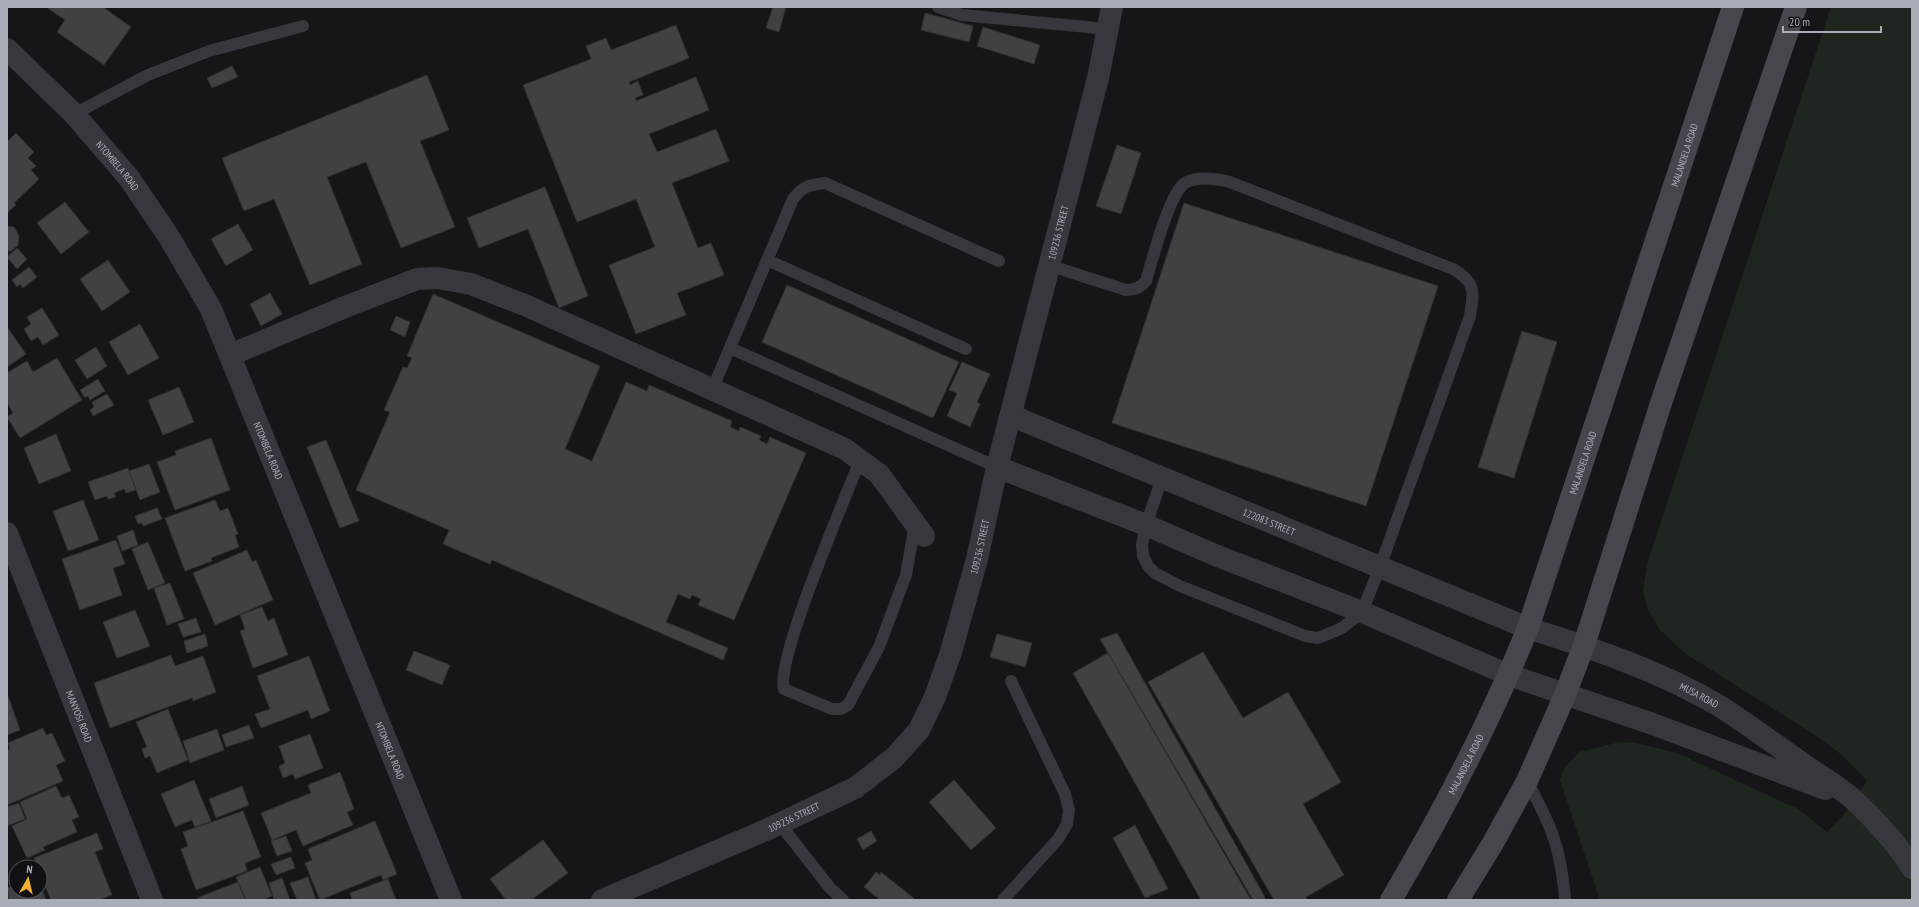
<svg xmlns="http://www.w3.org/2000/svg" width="1919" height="907" font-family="'PT Sans Narrow',sans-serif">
  <rect width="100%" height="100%" fill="#161618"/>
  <!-- green -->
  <path fill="#1e261f" d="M1831,7H1912V900H1600L1560,780L1565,767L1579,752L1620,742L1636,743L1677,753L1798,809L1827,832L1843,816L1867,781L1842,755L1815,735L1686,654L1660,630L1647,608L1643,591L1647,564Z"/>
  <!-- building -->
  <path fill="#404145" stroke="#303034" d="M46,7H103L131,27L104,65L57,32L65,20Z
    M773,7H786L779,32L766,28Z
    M925,13L973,26L969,42L921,30Z
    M676,25L689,58L629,82L630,85L638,81L643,95L635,98L636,101L696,77L709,110L649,134L657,152L716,129L729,161L672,183L698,248L711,243L724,275L677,293L686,315L636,334L609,265L655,247L636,199L577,222L523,85L591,59L586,46L606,38L611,50Z
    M983,27L1040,45L1034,64L977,46Z
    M232,66L238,77L212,88L207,78Z
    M427,75L449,130L420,141L455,227L401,248L366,162L327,177L362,264L310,285L274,199L244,211L222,158Z
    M16,133L34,152L28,158L36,166L31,170L39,179L14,203L16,205L7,213V140L8,141Z
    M1117,145L1141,153L1121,214L1096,206Z
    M545,187L588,296L559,308L528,229L479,248L467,218Z
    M65,202L89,232L61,254L37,223Z
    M1184,203L1438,286L1366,506L1112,423Z
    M238,224L253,250L226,266L211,239Z
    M7,226L14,227L19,236L18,245L11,251H7Z
    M17,248L27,259L17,269L7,257Z
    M108,260L130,292L102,311L80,279Z
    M29,267L37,277L23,288L20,284L17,287L12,280Z
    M787,285L959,362L933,418L762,342Z
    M270,293L282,314L261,326L250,304Z
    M433,294L600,366L565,449L592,461L626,382L647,391L649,385L732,421L730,427L739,431L740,427L761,436L759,440L767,444L770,437L806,453L734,620L698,605L701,599L692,595L690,599L678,594L666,622L728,648L723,660L492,560L490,564L443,544L449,530L356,490L390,412L384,410L403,367L407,368L412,358L407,356Z
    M42,308L59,335L43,345L38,337L31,341L24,329L31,324L27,317Z
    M396,316L410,322L405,337L390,330Z
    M140,324L159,358L128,375L109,342Z
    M7,327L26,354L7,367Z
    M1522,331L1557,342L1514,478L1478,467Z
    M96,347L107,366L87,379L75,360Z
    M57,358L82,400L20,438L7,417L13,413L7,402V373L27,361L33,372Z
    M962,362L990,374L977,402L980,404L970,427L947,416L957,393L949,390Z
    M98,379L105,391L90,400L88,396L85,398L80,390Z
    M179,387L194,422L163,435L148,400Z
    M107,394L114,405L93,416L90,410L94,407L92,402Z
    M56,434L71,471L39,484L24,448Z
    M211,438L230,490L175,510L157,462L176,455L175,451Z
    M326,440L359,521L340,528L307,447Z
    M149,464L160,492L140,500L129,471Z
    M128,468L136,490L126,493L124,489L114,493L116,497L108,499L107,496L95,500L88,482Z
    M83,500L99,540L68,551L53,511Z
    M215,500L220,511L228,508L238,534L235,535L239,547L211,558L212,561L185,571L165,518Z
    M157,508L162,519L143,526L142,523L138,524L135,516Z
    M133,530L138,545L122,551L117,536Z
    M116,540L125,564L113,568L122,595L80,610L62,559Z
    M148,542L165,583L148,590L132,549Z
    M247,550L252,562L256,560L273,600L215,625L193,573Z
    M170,583L184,619L167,625L154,588Z
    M262,607L268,621L274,618L288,655L253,668L240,631L245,629L240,615Z
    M135,610L150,646L117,658L103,622Z
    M196,618L201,632L183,637L178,624Z
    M1117,633L1261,890L1266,900H1253L1100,639Z
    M205,634L208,646L187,653L184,641Z
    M997,634L1032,643L1025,667L990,657Z
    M414,651L450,665L442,685L406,670Z
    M1203,652L1243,718L1288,692L1341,782L1303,804L1344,875L1306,897L1307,900H1274L1148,682Z
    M1108,653L1251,900H1201L1073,673Z
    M171,655L175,666L203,656L216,692L193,701L192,698L110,728L94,683Z
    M309,656L330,711L311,719L308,710L261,728L255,714L270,709L257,676Z
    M7,693L20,730L7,735Z
    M168,709L188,760L157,773L150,756L145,758L142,749L147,747L136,722Z
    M249,725L254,738L226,747L222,735Z
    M43,728L46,735L52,733L65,761L56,765L63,781L7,805V751L10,749L8,743Z
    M217,729L224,750L190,763L183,741Z
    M310,734L323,768L295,779L293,774L283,778L279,766L285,763L279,746Z
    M340,772L354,809L347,812L353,825L303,846L296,830L272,840L261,813L311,793L308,785Z
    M194,780L211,821L195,827L192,820L175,827L161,794Z
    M954,780L996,828L971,850L929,802Z
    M56,786L62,798L69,795L79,817L72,820L77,832L43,847L45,850L27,858L12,826L27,819L20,802Z
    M242,786L249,805L216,818L209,799Z
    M19,803L25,819L7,826V807Z
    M243,811L261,857L245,863L247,871L196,890L181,849L188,846L183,832Z
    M375,821L397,874L383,880L381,875L320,900L305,863L312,860L308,849Z
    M1135,825L1168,889L1145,898L1113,838Z
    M871,831L877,841L863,850L857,839Z
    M97,833L103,849L95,852L112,895L99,900H51L40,873V867H38L34,858Z
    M286,836L292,851L277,856L271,841Z
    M543,840L568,873L531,900H506L490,879Z
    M291,857L295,868L276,875L271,864Z
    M260,867L272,896L263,900H246L236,877Z
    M876,872L880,875L881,872L916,900H880L864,887Z
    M308,877L316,900H297L290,883Z
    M282,878L290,900H274L269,883Z
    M388,879L396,900H352L350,893Z
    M238,882L245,900H198L197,898Z
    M16,885V891H40V885L46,900H9L7,888Z"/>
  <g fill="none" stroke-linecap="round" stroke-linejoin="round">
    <!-- service -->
    <path stroke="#37383d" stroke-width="12" d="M938,7L962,15L1108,29
      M74,114L148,75L209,51L303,26
      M767,260L966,349
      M1051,266L1126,290C1134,290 1141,288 1146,281C1152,261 1169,193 1185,183C1197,176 1214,179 1227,181L1453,269C1476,282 1474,292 1470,316L1380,567L1362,612L1342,628L1328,634L1318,638L1305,636L1180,586L1155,573L1148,566L1143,556L1142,545L1146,525L1162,478
      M730,348L997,467
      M712,390L793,199C803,186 809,185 825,183L999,261
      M860,460C846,497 775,660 784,689L832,709H841L848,705L879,647L906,575L915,524
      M1527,781C1534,794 1541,807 1547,821C1558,844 1563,874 1565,900
      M780,824L830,888L843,900
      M1003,900L1058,839L1067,824L1069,810L1065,794L1011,681"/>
    <!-- minor -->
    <g stroke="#37383d" stroke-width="22">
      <path id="s1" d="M7,49L74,114L129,178L169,237L211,309L451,900"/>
      <path d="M230,355L345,307L417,279L438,278L471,284L527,306L845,449L879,474L924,536"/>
      <path id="s2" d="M1012,416L1528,628C1594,649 1661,671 1721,707C1749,725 1776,745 1803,764C1820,776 1838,786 1853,799C1874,819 1897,843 1912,868"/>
      <path d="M997,467L1146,525L1215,555L1362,612L1509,675L1653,724L1825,789"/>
      <path id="s3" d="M7,533L152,900"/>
      <path id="s4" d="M602,900L766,830L855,788L894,758L919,730L935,697L951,652L977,559L997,467L1098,78L1112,7"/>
    </g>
    <!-- secondary -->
    <g stroke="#45474d" stroke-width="22">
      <path id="s5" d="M1391,900C1443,812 1490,722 1528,628L1733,7"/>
      <path d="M1458,900L1493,843L1527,781L1565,695L1584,645L1662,400L1796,7"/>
    </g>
  </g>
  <g text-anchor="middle" stroke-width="4" stroke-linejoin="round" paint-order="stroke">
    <!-- street labels -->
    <g font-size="10" fill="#a8adb8" stroke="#111113">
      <text dy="4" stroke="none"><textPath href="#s5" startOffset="803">MALANDELA ROAD</textPath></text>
      <text dy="4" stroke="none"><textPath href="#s1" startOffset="161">NTOMBELA ROAD</textPath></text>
      <text dy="4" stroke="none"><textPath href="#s4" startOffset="881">109236 STREET</textPath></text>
      <text dy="4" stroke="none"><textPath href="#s1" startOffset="485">NTOMBELA ROAD</textPath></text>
      <text dy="4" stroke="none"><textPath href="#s5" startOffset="479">MALANDELA ROAD</textPath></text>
      <text dy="4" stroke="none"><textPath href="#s2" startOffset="278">122083 STREET</textPath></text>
      <text dy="4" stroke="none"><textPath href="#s4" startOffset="557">109236 STREET</textPath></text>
      <text dy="4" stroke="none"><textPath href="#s2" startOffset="742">MUSA ROAD</textPath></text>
      <text dy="4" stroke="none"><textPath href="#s3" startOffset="197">MANYOSI ROAD</textPath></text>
      <text dy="4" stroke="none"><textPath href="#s1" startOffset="809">NTOMBELA ROAD</textPath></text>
      <text dy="4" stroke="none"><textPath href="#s5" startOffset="155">MALANDELA ROAD</textPath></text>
      <text dy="4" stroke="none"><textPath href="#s4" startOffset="209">109236 STREET</textPath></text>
    </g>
  </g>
  <!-- border -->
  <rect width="1919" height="907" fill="none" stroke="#a8adb8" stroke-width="16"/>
  <!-- north arrow -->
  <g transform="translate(28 879) rotate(8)"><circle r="19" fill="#111113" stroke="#4d4f55"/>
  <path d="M0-3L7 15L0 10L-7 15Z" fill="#f2b134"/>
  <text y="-6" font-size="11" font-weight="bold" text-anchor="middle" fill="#a8adb8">N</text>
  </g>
  <!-- scale -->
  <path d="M1783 26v6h98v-6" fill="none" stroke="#a8adb8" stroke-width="2"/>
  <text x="1789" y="26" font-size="12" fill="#a8adb8" stroke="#111113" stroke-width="3" paint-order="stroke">20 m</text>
</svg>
